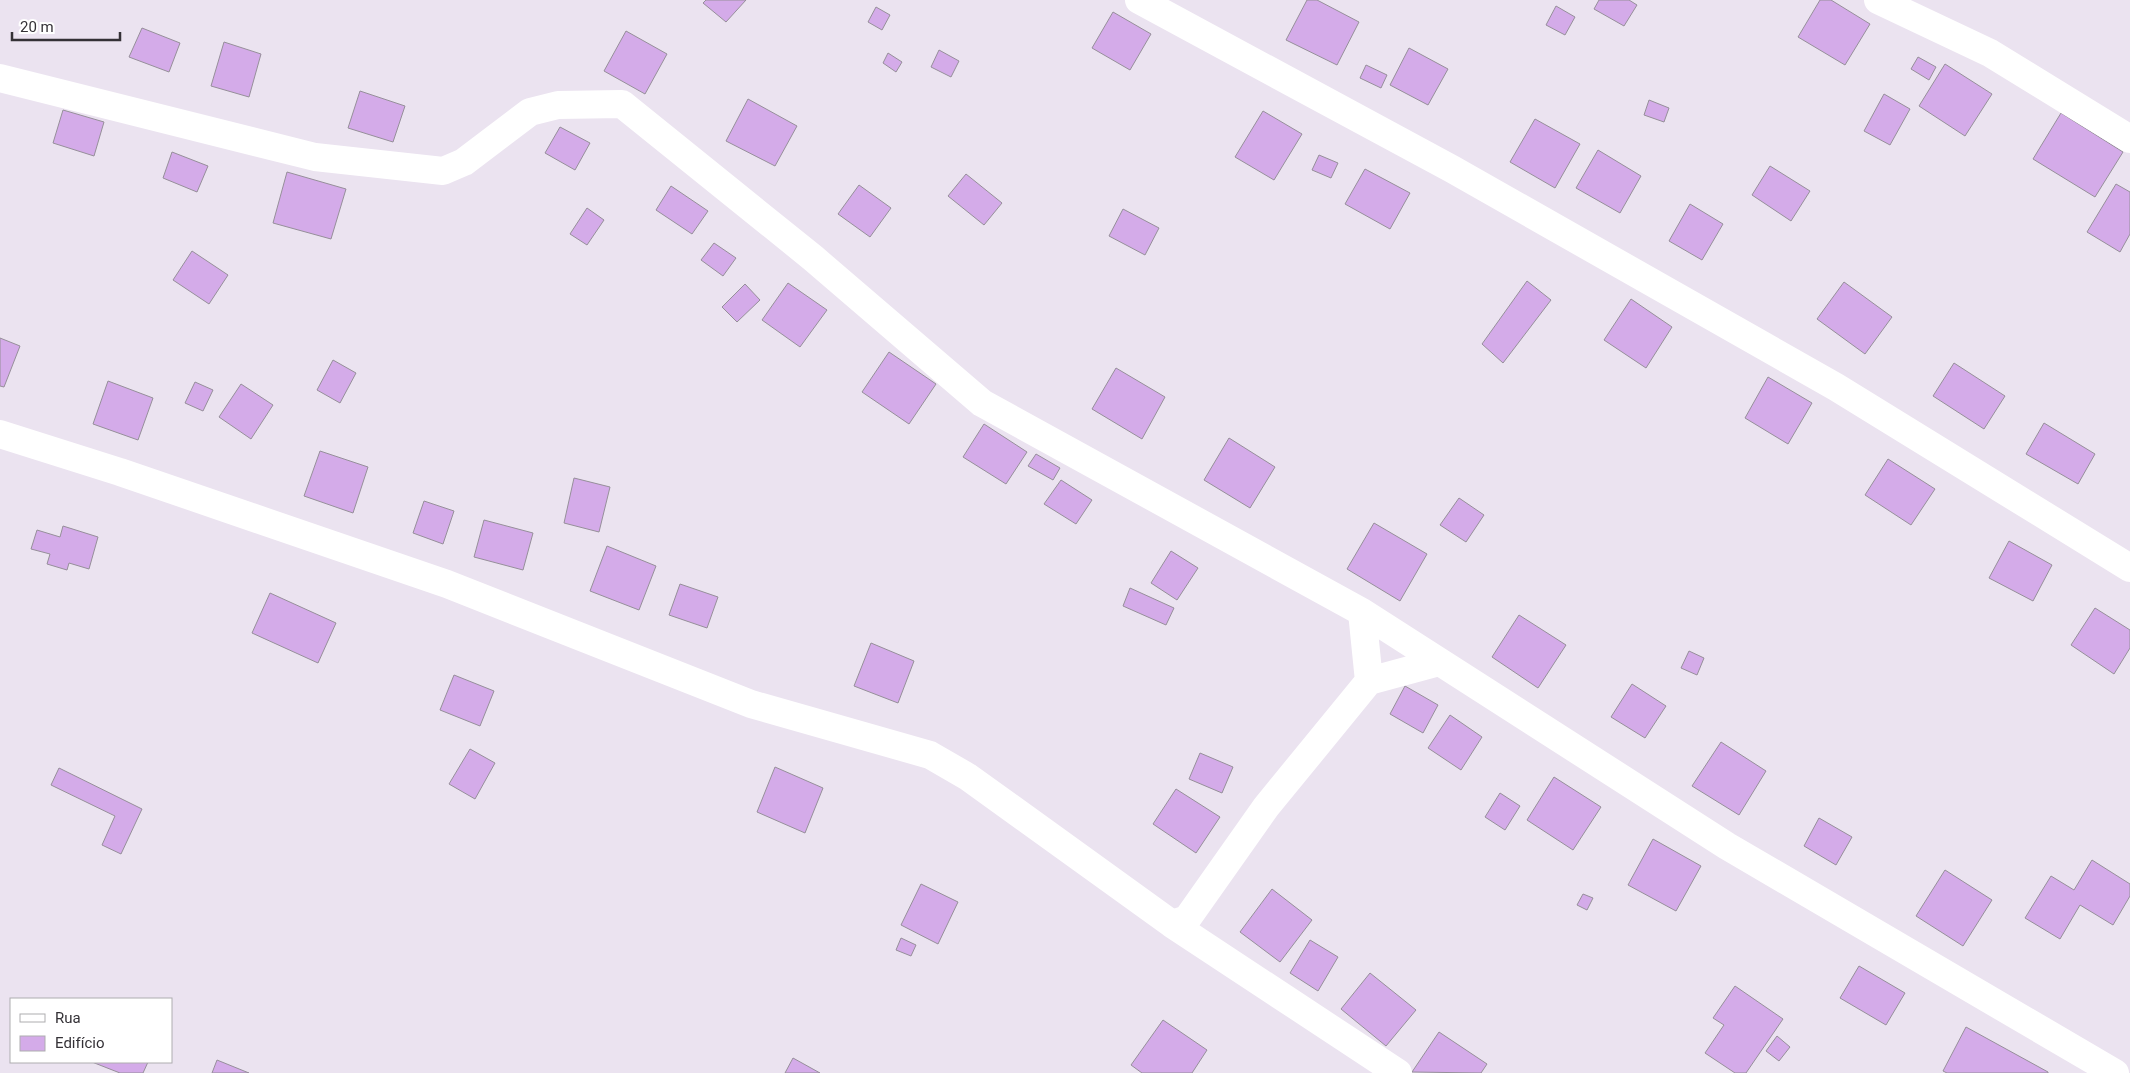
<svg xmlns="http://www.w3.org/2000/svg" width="2130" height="1073" font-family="Roboto,sans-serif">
  <rect width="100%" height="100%" fill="#ebe3f0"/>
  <!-- building -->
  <path fill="#d4abe9" stroke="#968f9a" d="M706,0H746L726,22L703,3Z
    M1307,0H1317L1359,22L1337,65L1286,40Z
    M1599,0H1629L1637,5L1624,26L1594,9Z
    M1820,0H1831L1870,24L1845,65L1798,37Z
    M1556,6L1575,17L1565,35L1546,25Z
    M876,7L890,15L882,30L868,22Z
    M1113,12L1151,34L1130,70L1092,48Z
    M142,28L180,43L169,72L129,57Z
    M626,31L667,54L645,94L604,71Z
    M224,42L261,54L249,97L211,86Z
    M1409,48L1448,69L1428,105L1390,85Z
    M939,50L959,61L951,77L931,67Z
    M888,53L902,62L896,72L883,63Z
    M1918,57L1936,67L1929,80L1911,69Z
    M1945,64L1992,94L1965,136L1919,106Z
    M1366,65L1387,75L1381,88L1360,78Z
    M360,91L405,106L393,142L348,128Z
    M1884,94L1910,109L1890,145L1864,131Z
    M748,99L797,126L775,166L726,141Z
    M1649,100L1669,108L1664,122L1644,115Z
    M63,110L104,122L94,156L53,143Z
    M1263,111L1302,134L1274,180L1235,157Z
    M2061,113L2123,152L2095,197L2033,159Z
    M1535,119L1580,144L1555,188L1510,162Z
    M560,127L590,143L575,170L545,153Z
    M1598,150L1641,176L1620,213L1576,188Z
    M172,152L208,166L197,192L163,178Z
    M1319,155L1338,163L1331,178L1312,170Z
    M1770,166L1810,191L1791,221L1752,195Z
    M1365,169L1410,193L1390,229L1345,204Z
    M287,172L346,189L331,239L273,223Z
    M966,174L1002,203L984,225L948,196Z
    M2116,184L2130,192V234L2120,252L2087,232Z
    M859,185L891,208L870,237L838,214Z
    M671,186L708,211L692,234L656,210Z
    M1690,204L1723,224L1702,260L1669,241Z
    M587,208L604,220L587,245L570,234Z
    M1123,209L1159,228L1145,255L1109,236Z
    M714,243L736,258L723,276L701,260Z
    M192,251L228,275L209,304L173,280Z
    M1527,281L1551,300L1503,363L1482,344Z
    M1844,282L1892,317L1865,354L1817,319Z
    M788,283L827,310L800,347L762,320Z
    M745,284L760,300L737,322L722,307Z
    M1631,299L1672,327L1646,368L1604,340Z
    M0,338L20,346L4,387L0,386Z
    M889,352L936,384L909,424L862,392Z
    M333,360L356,373L340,403L317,390Z
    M1954,363L2005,396L1984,429L1933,396Z
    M1116,368L1165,397L1142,439L1092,409Z
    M1768,377L1812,403L1788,444L1745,418Z
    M108,381L153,398L138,440L93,424Z
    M195,382L213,390L203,411L185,403Z
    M241,384L273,405L251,439L219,417Z
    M2044,423L2095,454L2078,484L2026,454Z
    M984,424L1027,452L1006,484L963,457Z
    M1229,438L1275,467L1250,508L1204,480Z
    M320,451L368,467L353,513L304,496Z
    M1036,454L1060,468L1053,480L1028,466Z
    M1888,459L1935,489L1911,525L1865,495Z
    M574,478L610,487L599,532L564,523Z
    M1061,480L1092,500L1076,524L1044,504Z
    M1459,498L1484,515L1466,542L1440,525Z
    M424,501L454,511L443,544L413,533Z
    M484,520L533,533L523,570L474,557Z
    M1374,523L1427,554L1400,601L1347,569Z
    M63,526L98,537L89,569L69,563L67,570L47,564L50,554L31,549L37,530L60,537Z
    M2009,541L2052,565L2033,601L1989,578Z
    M607,546L656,566L639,610L590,591Z
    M1171,551L1198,568L1177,600L1151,583Z
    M680,584L718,597L707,628L669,615Z
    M1130,588L1174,608L1166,625L1123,606Z
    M270,593L336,623L318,663L252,633Z
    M2095,608L2130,630V648L2114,674L2071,645Z
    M1519,615L1566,645L1538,688L1492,657Z
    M871,643L914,661L898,703L854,686Z
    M1689,651L1704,658L1697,675L1681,668Z
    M454,675L494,691L480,726L440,710Z
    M1632,684L1666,706L1645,738L1611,717Z
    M1405,686L1438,705L1423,733L1390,714Z
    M1450,715L1482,737L1461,770L1428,748Z
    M1721,742L1766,771L1739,815L1692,786Z
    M470,749L495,763L475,799L449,784Z
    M1200,753L1233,767L1222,793L1189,779Z
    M775,767L823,788L805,833L757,812Z
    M59,768L142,809L121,854L102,845L115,816L51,785Z
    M1554,777L1601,807L1573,850L1527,820Z
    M1176,789L1220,817L1196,853L1153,824Z
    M1500,793L1520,806L1505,830L1485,817Z
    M1819,818L1852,837L1836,865L1804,846Z
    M1653,839L1701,866L1676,911L1628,885Z
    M2092,860L2130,884V896L2113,925L2080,905L2060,939L2025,918L2051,876L2074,890Z
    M1945,870L1992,900L1963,946L1916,916Z
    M921,884L958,902L938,944L901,925Z
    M1272,889L1312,920L1280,962L1240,932Z
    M1583,894L1593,898L1587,910L1577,905Z
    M901,938L916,945L911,956L896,950Z
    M1310,940L1338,957L1318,991L1290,973Z
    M1859,966L1905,993L1886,1025L1840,998Z
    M1370,973L1416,1010L1386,1046L1341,1009Z
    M1735,986L1783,1019L1746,1073H1735L1705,1053L1724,1025L1713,1018Z
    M1163,1020L1207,1050L1192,1073H1142L1131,1065Z
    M1966,1027L2048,1072V1073H1947L1943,1071Z
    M1439,1032L1487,1064L1481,1073L1412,1072Z
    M1777,1036L1790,1047L1779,1061L1766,1051Z
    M793,1058L820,1073H785Z
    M217,1060L249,1073H212Z
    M92,1062H148L143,1073H120Z"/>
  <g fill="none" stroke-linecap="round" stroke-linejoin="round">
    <!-- minor -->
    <path stroke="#fff" stroke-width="28" d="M1139,0L1452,169L1836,387L2130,568
      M1878,0L1990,53L2130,139
      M0,78L315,157L443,171L464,162L530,112L558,105L622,104L813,258L982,403L1362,612L1727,846L2115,1073
      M0,434L120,472L447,584L751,704L930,755L968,777L1172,924L1187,919L1266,807L1369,681L1439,662
      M1362,612L1369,681
      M1172,924L1398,1073"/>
  </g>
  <!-- legend -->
  <rect x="10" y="998" width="162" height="65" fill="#ffffff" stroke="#aeadaf"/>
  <rect x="20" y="1014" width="25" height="8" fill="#ffffff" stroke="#aeadaf"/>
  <text x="55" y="1023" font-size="15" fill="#343136">Rua</text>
  <rect x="20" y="1036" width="25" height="15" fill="#d4abe9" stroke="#aeadaf"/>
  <text x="55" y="1048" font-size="15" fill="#343136">Edifício</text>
  <!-- scale -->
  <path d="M12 32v8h108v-8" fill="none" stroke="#343136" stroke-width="2.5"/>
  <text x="20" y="32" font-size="15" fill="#343136" stroke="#ffffff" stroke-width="4" paint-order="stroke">20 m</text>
</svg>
